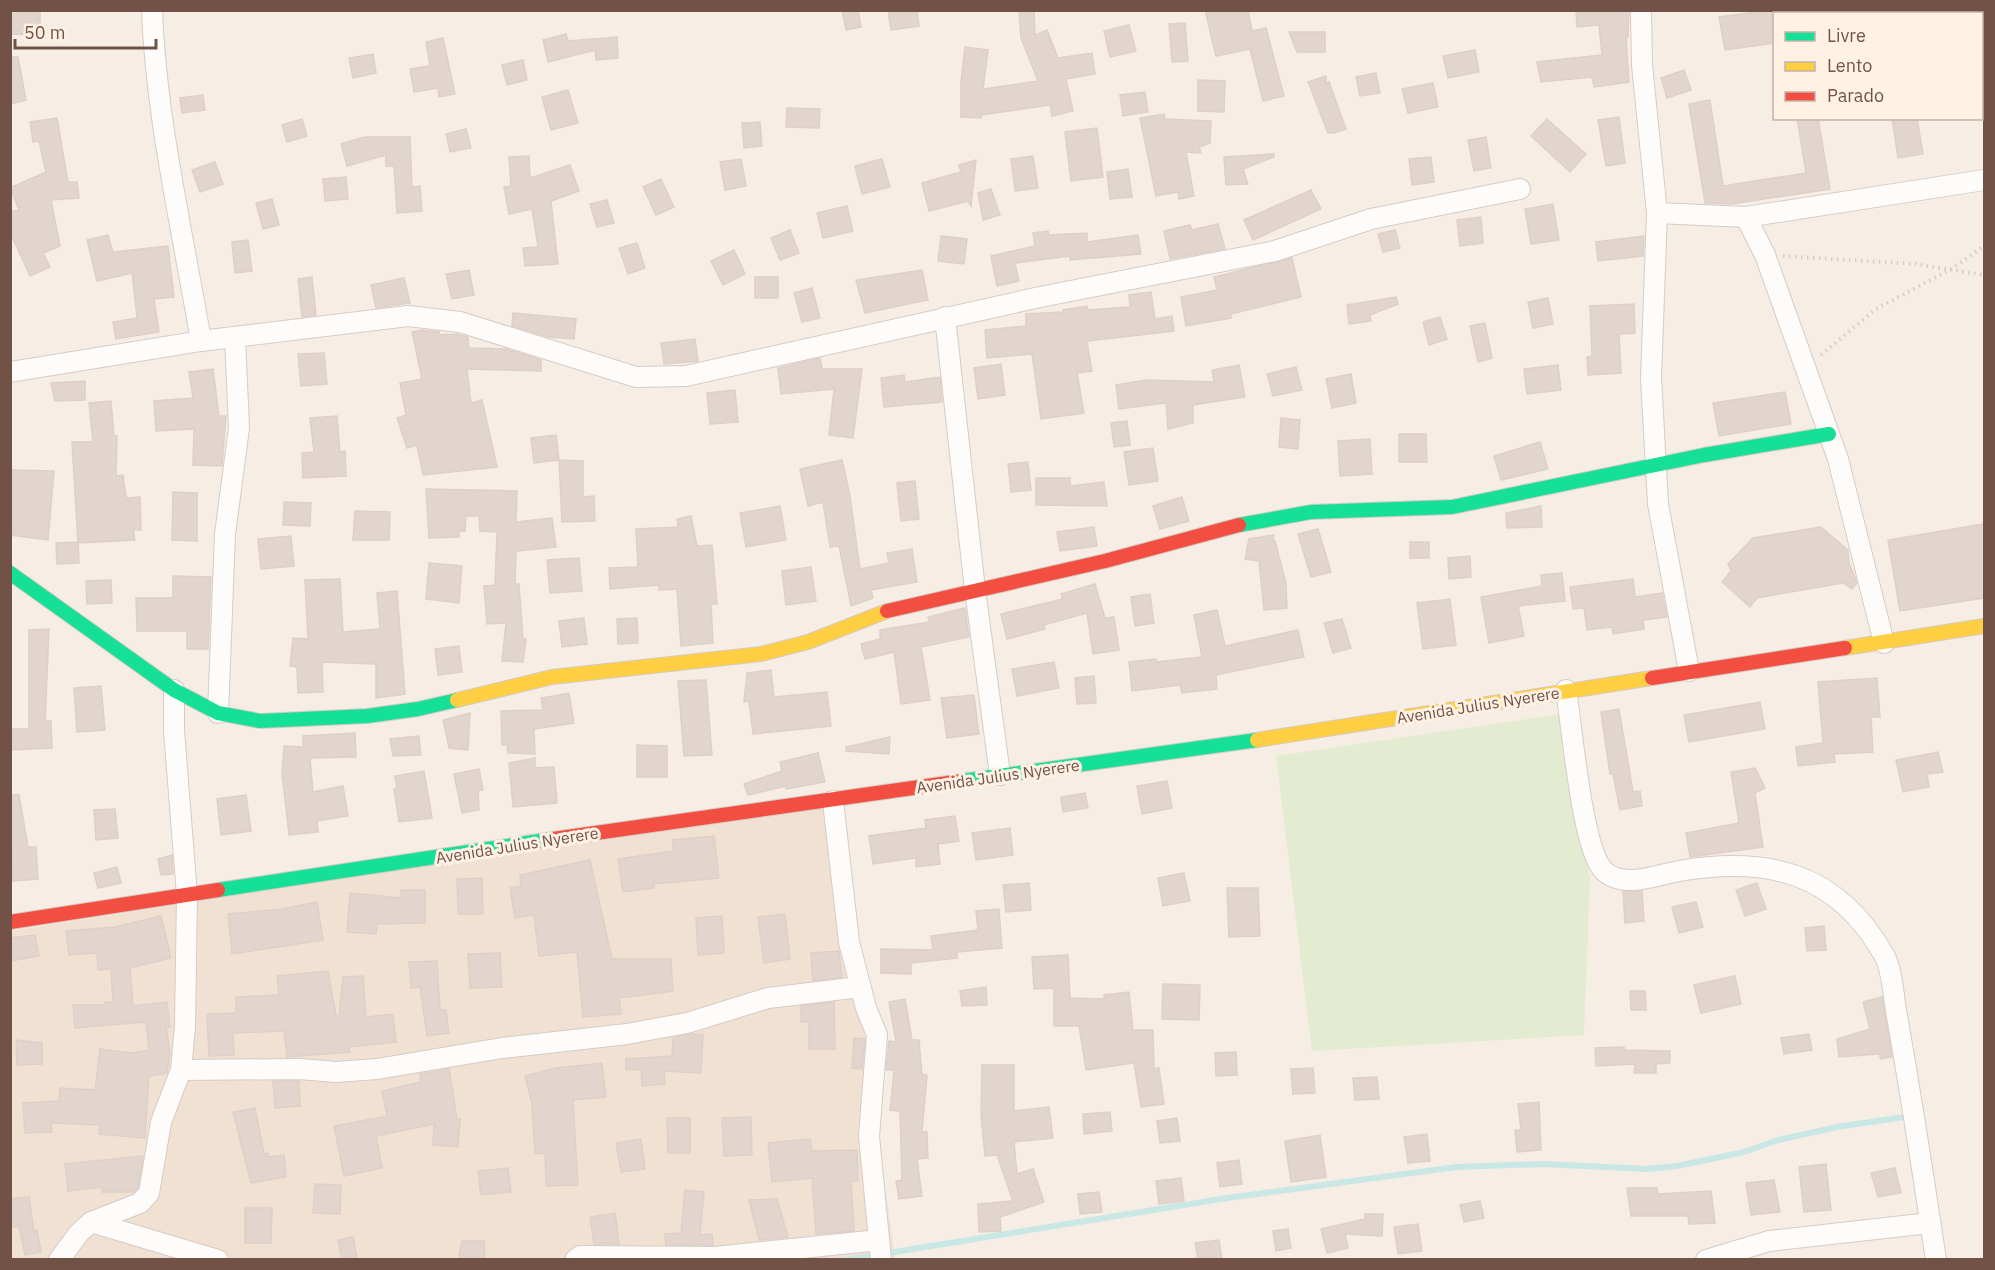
<svg xmlns="http://www.w3.org/2000/svg" width="1995" height="1270" font-family="'IBM Plex Sans',sans-serif">
  <rect width="100%" height="100%" fill="#f6eee5"/>
  <!-- residential -->
  <path fill="#f1e1d3" d="M833,801L895,1259L11,1260V931Z"/>
  <!-- green -->
  <path fill="#e3ebd0" d="M1561,714L1590,878L1584,1035L1312,1051L1276,756Z"/>
  <g fill="none" stroke-linecap="round" stroke-linejoin="round">
    <!-- stream -->
    <path stroke="#c8e7e5" stroke-width="6" d="M845,1260L1227,1198L1456,1167L1543,1164L1647,1169L1677,1166L1744,1152L1778,1140L1837,1127L1911,1116"/>
  </g>
  <!-- building -->
  <path fill="#e2d5cd" stroke="#ded0c8" stroke-width="1.5" d="M10,10H40V35L10,34Z
    M842,10H858L861,27L846,30Z
    M888,10H917L919,26L891,30Z
    M1019,10H1034L1035,35L1047,30L1058,58L1092,53L1095,74L1066,79L1073,111L1052,116L1050,105L981,115V118L961,117V82L965,47L988,50L983,89L1038,81L1021,38Z
    M1205,10H1248L1252,31L1266,28L1284,96L1263,101L1250,49L1216,56Z
    M1576,10H1629L1628,37L1626,38L1629,82L1594,87L1592,77L1541,82L1537,62L1602,55L1599,25L1577,27Z
    M1771,10L1774,43L1725,50L1719,17Z
    M1185,23L1188,61L1172,62L1169,24Z
    M1129,25L1136,51L1110,57L1104,31Z
    M1289,32H1325V52H1297Z
    M566,34L568,41L617,37L618,58L596,60L595,50L548,62L543,40Z
    M443,38L455,94L439,97L438,88L414,92L410,69L430,66L426,42Z
    M1475,50L1479,72L1448,78L1443,56Z
    M373,54L376,73L353,78L349,58Z
    M10,57H18L26,100L10,104Z
    M523,60L527,80L507,85L502,65Z
    M1684,70L1691,90L1667,98L1661,78Z
    M1376,73L1380,93L1360,96L1356,77Z
    M1326,76V83L1329,82L1346,129L1334,133H1328L1308,82Z
    M1198,80L1225,81L1224,112L1198,111Z
    M1433,83L1438,107L1408,113L1402,89Z
    M568,90L578,123L551,130L542,97Z
    M1145,92L1148,112L1123,116L1120,95Z
    M203,95L205,110L182,113L180,98Z
    M1710,100L1723,186L1806,173L1797,118H1818L1830,189L1731,204L1705,203L1689,104Z
    M787,108L820,109L819,128L786,127Z
    M1164,114L1165,119L1211,121L1210,143L1199,147L1201,153L1186,152L1194,196L1179,199L1178,192L1156,196L1140,118Z
    M1619,117L1625,163L1606,166L1598,120Z
    M57,118L68,182H77L79,198L51,200L60,246L43,253L50,267L30,276L10,232V212L19,210L10,188L46,172L39,141L33,142L30,122Z
    M1892,118H1917L1923,154L1898,158Z
    M302,119L307,136L287,142L282,125Z
    M1547,119L1586,154L1570,172L1531,136Z
    M760,122L762,146L744,148L742,123Z
    M1097,128L1103,177L1071,181L1065,132Z
    M466,129L471,148L450,152L446,134Z
    M364,137H410L412,187L420,186L422,211L397,213L394,166H386V155L347,166L341,144Z
    M1486,137L1491,168L1474,171L1468,140Z
    M1274,154V157L1243,169L1248,184L1226,185L1224,157Z
    M529,156L530,178L570,165L579,191L551,201L558,264L525,266L523,248L538,247L532,209L509,214L504,187L511,186L509,157Z
    M1033,156L1038,188L1015,191L1011,159Z
    M1431,157L1434,182L1412,185L1409,159Z
    M741,159L746,186L725,190L720,162Z
    M882,159L890,187L862,194L855,166Z
    M976,160L971,206L968,201L929,211L922,183L961,172L959,165Z
    M215,162L223,184L200,192L192,170Z
    M1128,169L1132,197L1110,199L1107,172Z
    M346,177L348,199L325,201L323,179Z
    M661,179L674,207L656,215L643,187Z
    M991,189L1000,215L983,220L978,193Z
    M1311,190L1321,209L1253,240L1244,220Z
    M272,199L279,225L263,229L256,203Z
    M607,200L614,223L597,227L590,204Z
    M1553,204L1559,240L1531,244L1525,209Z
    M847,206L853,231L823,238L817,213Z
    M1481,217L1483,243L1460,246L1457,220Z
    M1218,224L1225,249L1170,259L1164,231L1190,225L1192,230Z
    M790,230L799,253L780,260L771,238Z
    M1395,230L1400,248L1383,252L1378,234Z
    M1048,231L1049,235L1087,233V242L1138,235L1141,254L1070,260V256L1015,263L1019,281L997,286L991,256L1035,246L1033,233Z
    M108,235L113,252L168,246L174,297L154,299L159,332L116,339L113,322L137,318L132,273L97,281L87,240Z
    M941,236L967,239L964,264L938,261Z
    M1644,236L1643,256L1598,261L1596,242Z
    M248,240L252,271L235,273L232,242Z
    M637,243L645,268L628,274L619,248Z
    M734,250L745,274L723,285L711,261Z
    M1292,258L1301,297L1231,314V318L1186,326L1181,297L1217,290L1214,277Z
    M469,270L474,295L452,299L446,274Z
    M922,270L928,300L865,313L856,280Z
    M312,277L316,315L302,317L298,279Z
    M755,277H778V298H755Z
    M404,278L410,303L376,308L371,285Z
    M812,288L820,318L802,322L794,293Z
    M1151,292L1155,319L1172,316L1174,331L1087,341L1092,371L1077,373L1084,413L1041,419L1032,354L987,358L985,330L1026,326V314L1063,312V310L1087,306L1088,310L1130,307L1129,295Z
    M1396,297L1398,304L1370,315L1371,321L1349,324L1347,305Z
    M1548,298L1553,324L1533,328L1528,302Z
    M1634,304L1635,333L1619,334L1621,373L1588,375L1587,357L1592,356L1590,306Z
    M513,313L576,319L574,339L548,337L512,326Z
    M1440,317L1447,339L1429,345L1423,322Z
    M1485,323L1492,358L1478,362L1470,326Z
    M422,330L439,332L440,335L457,334L468,337L469,348L506,349L541,360V371L467,369L471,403L482,400L497,467L423,475L417,445L407,448L397,418L406,415L400,383L422,379L412,332Z
    M695,339L698,361L664,364L661,343Z
    M324,353L327,384L301,386L298,354Z
    M820,358L822,369H862L853,438L829,435L834,389L781,394L778,368Z
    M1001,364L1005,395L978,399L974,368Z
    M1239,365L1245,397L1193,405V423L1168,429L1166,403L1119,409L1116,385L1147,380L1214,382L1212,370Z
    M1558,365L1561,390L1527,394L1524,369Z
    M1296,367L1302,390L1273,396L1267,374Z
    M213,369L219,416H226L222,466L193,465L194,429L156,431L154,401L193,398L189,372Z
    M1351,374L1356,403L1332,408L1326,379Z
    M904,375L905,382L940,377L942,402L884,407L881,378Z
    M85,381V400L55,401L51,383Z
    M735,390L738,422L710,424L707,393Z
    M1785,392L1791,424L1719,436L1713,403Z
    M111,401L114,436H117L116,476L123,475L126,498L140,497L141,530H133L135,540L78,543L72,442H93L89,403Z
    M337,416L340,452L345,451L346,476L303,478L302,453L314,452L310,418Z
    M1281,418L1300,420L1298,449L1279,447Z
    M1127,421L1130,445L1114,447L1111,423Z
    M1399,434H1426L1427,462H1399Z
    M556,435L559,460L534,463L531,438Z
    M1370,439L1372,474L1340,476L1338,441Z
    M1540,442L1548,469L1501,480L1494,456Z
    M1153,448L1158,481L1129,485L1124,452Z
    M559,460L583,461V497L594,496L595,521L562,522Z
    M842,460L850,496L860,569L889,563L887,553L912,549L917,582L871,590L873,598L851,606L839,546L830,547L823,502L808,506L800,469Z
    M1028,462L1031,490L1011,492L1008,464Z
    M10,470L54,471L48,540L10,535Z
    M1036,478H1070V486L1104,482L1107,506L1036,505Z
    M915,481L919,519L901,521L897,483Z
    M426,489L517,491L516,522L552,518L556,547L516,551L515,584H519L523,639H526L523,662L502,661L506,623L487,624L484,586L495,585L497,532L480,531L479,516H466L465,531H459V537L429,538Z
    M173,492L197,493V541L172,540Z
    M1182,497L1189,521L1160,529L1153,506Z
    M284,502L311,503L310,526L283,525Z
    M780,506L786,540L746,547L740,513Z
    M1541,506L1542,527L1507,528L1506,513Z
    M355,511L390,512L389,540H353Z
    M691,516L697,546L712,545L717,604H711L713,643L681,646L677,589L659,590V585L610,589L609,568L638,567L636,529L678,527L677,519Z
    M1984,524V598L1900,611L1888,540Z
    M1094,527L1097,546L1060,551L1057,532Z
    M1821,527L1848,550L1849,563L1857,583L1852,589L1843,583L1757,598L1750,607L1722,582L1731,571L1728,564L1753,538Z
    M1318,529L1331,572L1311,577L1298,534Z
    M1274,535L1273,541H1275L1286,583L1287,608L1264,610L1259,561L1245,559L1249,539Z
    M291,536L294,566L261,569L258,539Z
    M78,542L79,563L57,564L56,543Z
    M1410,542H1429V558H1410Z
    M1470,556L1471,577L1449,579L1448,558Z
    M579,558L582,591L550,593L547,560Z
    M429,563L462,566L459,603L426,599Z
    M811,567L816,601L786,605L782,571Z
    M1562,573L1565,601L1518,606L1524,636L1489,643L1481,597L1542,586L1541,575Z
    M173,576L211,577L208,649H187V631H137L136,598H173Z
    M340,579L343,632L380,629L377,593L397,591L405,694L376,698V664L322,662L323,692L298,693L297,667L290,666L293,638L308,639L305,580Z
    M1633,579L1635,597L1662,593L1667,617L1643,620L1644,629L1613,634L1612,627L1587,630L1584,608L1573,609L1570,587Z
    M111,580L112,603L87,604L86,581Z
    M1095,584L1105,618L1114,617L1119,650L1093,654L1087,613L1044,625L1045,629L1007,639L1001,614L1063,599L1061,594Z
    M1150,594L1154,623L1135,626L1131,597Z
    M1450,599L1456,645L1423,649L1417,603Z
    M965,608L969,637L921,647L930,700L901,704L894,652L865,659L861,644L880,639V630L930,622L928,617Z
    M1217,610L1225,646L1298,630L1304,657L1216,675L1217,689L1182,693L1180,685L1132,691L1129,662L1156,659V662L1202,657L1194,615Z
    M584,618L587,644L562,647L559,621Z
    M637,618L638,643L618,644L617,619Z
    M1342,619L1351,648L1333,653L1324,623Z
    M49,629L45,721H51L52,748L10,750V729H29V630Z
    M459,646L462,672L438,675L435,649Z
    M1054,662L1059,688L1017,696L1012,669Z
    M771,670L774,697L827,692L831,726L753,734L749,701L744,702L747,673Z
    M1094,676L1096,703L1077,704L1075,678Z
    M1877,678L1880,717H1871L1873,752L1834,754L1835,762L1798,766L1796,747L1823,743L1818,682Z
    M706,680L712,755L684,756L678,681Z
    M101,686L105,730L77,732L74,688Z
    M569,693L574,723L534,729L535,754L508,753L507,745H502L501,711L543,710L541,698Z
    M974,695L979,734L947,738L941,698Z
    M1760,702L1765,729L1689,742L1684,715Z
    M1619,709L1633,792L1640,791L1642,806L1620,810L1613,774H1610L1601,712Z
    M470,713L468,750L449,748L443,720Z
    M355,733L356,757L310,758L313,792L343,786L348,816L317,821L318,832L289,835L282,773L284,746L303,747V736Z
    M419,736L421,755L393,756L390,739Z
    M890,737L889,754L846,751V747Z
    M637,745L667,746V777H637Z
    M1938,752L1943,772L1927,774L1929,787L1903,792L1896,760Z
    M818,753L825,782L786,789V786L748,795L744,784L782,771L780,762Z
    M535,758V768L554,767L557,803L513,807L509,763Z
    M1755,768L1765,788L1755,793L1763,847L1690,857L1686,833L1739,823L1731,772Z
    M479,769L483,790H478L479,810L462,813L454,774Z
    M424,771L432,818L399,822L394,789H397L395,776Z
    M1167,781L1172,808L1142,814L1137,786Z
    M1085,793L1088,808L1063,812L1061,797Z
    M10,795H19L28,847H36L38,879L13,881Z
    M246,795L251,831L221,835L217,799Z
    M115,809L118,838L96,840L94,810Z
    M955,816L959,841L938,844L940,864L916,867V858L873,864L869,836L926,828L925,820Z
    M1010,828L1013,855L976,860L972,833Z
    M714,836L719,878L654,884V888L623,892L618,859L674,851L672,840Z
    M172,855L173,874L161,875L158,859Z
    M590,860L612,959H671L673,991L619,998L621,1014L583,1017L577,952L539,956L534,915L515,918L510,888L521,886L520,875Z
    M117,867L121,883L98,888L94,873Z
    M1184,873L1190,901L1163,906L1158,878Z
    M482,878L483,914H458L457,879Z
    M1029,883L1031,910L1006,912L1003,885Z
    M1757,883L1766,909L1745,916L1736,890Z
    M1227,888H1258L1260,936L1229,937Z
    M401,890H425V923L377,924L376,934L347,932L350,893L401,898Z
    M1623,891H1642L1644,921L1625,923Z
    M317,902L323,940L232,954L228,914L282,909Z
    M1696,902L1703,927L1679,933L1672,907Z
    M999,909L1002,948L957,952V958L911,963V974L881,973V949L933,950L931,936L978,930L976,911Z
    M785,914L790,959L764,963L758,917Z
    M161,916L171,958L130,968L133,1006L167,1002L170,1027H166L170,1053L167,1073L149,1076L145,1138L99,1134L100,1125L51,1123L52,1132L25,1133L23,1103L59,1101L60,1088L95,1090L100,1049L131,1053L149,1050L146,1022L75,1028L73,1005H105V1002H113L111,969L98,970L97,953L69,955L66,931L115,927Z
    M722,916L724,953L698,955L696,918Z
    M1824,926L1826,950L1807,951L1805,928Z
    M35,935L39,956L10,961V938Z
    M839,951L842,977L813,981L811,953Z
    M500,953L502,987L470,988L468,954Z
    M1068,955L1070,998L1105,999L1104,995L1129,992L1133,1030H1153L1154,1069L1159,1068L1164,1104L1141,1107L1134,1063L1086,1070L1079,1026H1054V988L1034,989L1032,957Z
    M437,961L440,1010H446L449,1033L427,1036L420,987L411,988L409,962Z
    M328,971L336,1016H339L343,977L363,976L366,1017L393,1014L396,1042L349,1047L350,1052L287,1057L284,1031L233,1033L234,1055L209,1056L207,1014L236,1013V997L279,995L277,976Z
    M1735,976L1741,1004L1701,1013L1694,985Z
    M1163,984L1200,985L1199,1020L1162,1019Z
    M986,987L987,1005L962,1006L960,991Z
    M1630,991H1645L1646,1010H1631Z
    M1882,997L1892,1057L1881,1059L1879,1054L1839,1057L1837,1039L1870,1029L1863,1002Z
    M905,999L912,1040H919L922,1074L927,1075L922,1132H927L928,1158L917,1159L922,1196L899,1199L896,1181L902,1180L900,1111L890,1110L894,1070H886L889,1041L896,1042L889,1002Z
    M834,1002L835,1049H809V1022H801V1006Z
    M691,1034L703,1035L701,1073L664,1071L665,1084L642,1086L641,1070L626,1069V1059L672,1056L673,1038Z
    M1809,1034L1812,1050L1784,1054L1781,1038Z
    M854,1038L865,1039L862,1069L852,1068Z
    M16,1040L42,1043V1064L17,1065Z
    M1624,1047V1050L1670,1051V1063L1656,1064V1073H1634L1635,1064L1596,1066L1595,1048Z
    M1236,1052L1237,1075L1216,1076L1215,1053Z
    M602,1063L606,1097L573,1100L578,1185L546,1186L545,1153L535,1154L532,1104L525,1076L556,1068Z
    M982,1065H1014V1111L1049,1107L1053,1138L1014,1142L1017,1174L1033,1169L1044,1202L1000,1217L1001,1231L979,1232L978,1204L1013,1201L997,1155L985,1156L981,1115Z
    M1313,1068L1315,1093L1293,1094L1291,1069Z
    M449,1069L457,1119H460L458,1147L433,1145L434,1124L376,1136L382,1168L344,1176L334,1126L387,1116L382,1091L421,1082L420,1074Z
    M1377,1077L1379,1099L1355,1100L1353,1078Z
    M273,1081H299L300,1106L275,1108Z
    M1539,1102L1541,1150L1517,1152L1515,1130H1521L1518,1104Z
    M255,1108L264,1154L268,1153V1157L284,1155L286,1177L251,1183L233,1112Z
    M1110,1112L1112,1131L1084,1134L1083,1114Z
    M751,1117L752,1155L724,1156L722,1118Z
    M667,1118H690V1153H668Z
    M1177,1118L1180,1141L1160,1143L1157,1121Z
    M1427,1134L1430,1161L1408,1163L1404,1137Z
    M1320,1135L1326,1177L1291,1182L1285,1141Z
    M641,1139L645,1169L621,1172L616,1143Z
    M810,1139L812,1151L857,1150L858,1181H851L854,1231L816,1234L812,1178L772,1182L768,1143Z
    M143,1156L138,1188L134,1192H102V1187L68,1191L65,1164Z
    M1239,1160L1242,1184L1220,1187L1217,1163Z
    M1826,1164L1831,1210L1804,1212L1799,1167Z
    M508,1168L511,1192L481,1195L478,1171Z
    M1895,1168L1901,1193L1878,1197L1871,1173Z
    M1181,1178L1184,1201L1159,1204L1156,1181Z
    M1774,1180L1780,1212L1751,1215L1746,1183Z
    M315,1184L341,1185L340,1214L313,1213Z
    M1627,1188H1657L1658,1194L1711,1191L1715,1223L1689,1224L1688,1216H1631Z
    M685,1190L704,1192L700,1235L712,1234L713,1245H666L665,1234L681,1233Z
    M1099,1192L1102,1212L1080,1214L1078,1194Z
    M29,1197L34,1231L37,1230L41,1252L25,1255L19,1226L12,1227L10,1199Z
    M777,1199L788,1237L759,1240L749,1200Z
    M1480,1201L1484,1218L1464,1222L1460,1205Z
    M245,1208H272L271,1243H245Z
    M615,1213L619,1244H594L590,1217Z
    M1365,1214H1383L1382,1236L1345,1234L1348,1248L1327,1253L1321,1229L1365,1219Z
    M1418,1224L1422,1251L1398,1254L1394,1227Z
    M1288,1229L1291,1248L1276,1251L1273,1231Z
    M353,1237L357,1257L342,1260L338,1240Z
    M1219,1240L1222,1260H1198L1195,1243Z
    M462,1241H484L485,1260H458Z"/>
  <g fill="none" stroke-linecap="round" stroke-linejoin="round">
    <!-- street casing -->
    <g stroke="#d7cbc4" stroke-width="22">
      <path id="street" d="M152,10C156,119 183,234 201,341
        M1641,10L1642,65L1657,213L1746,217L1765,255L1838,459L1884,643
        M1657,213L1651,378L1658,504L1689,671
        M1746,217L1984,180
        M945,317L975,590L1000,775
        M10,372L201,341L408,316L460,322L636,377L686,376L1040,297L1275,251L1371,219L1520,189
        M1566,690C1572,726 1582,850 1604,871C1623,889 1657,875 1679,871C1768,856 1837,872 1884,955C1893,970 1894,1004 1898,1022C1912,1101 1924,1180 1936,1260
        M218,713L225,534L239,428L235,338
        M833,801L849,942L866,1008L877,1035L869,1136L881,1260
        M181,1070L300,1069L336,1072L377,1069L502,1048L627,1034L687,1023L768,998L860,987
        M91,1222L218,1260
        M59,1260L79,1233L91,1222L140,1203L149,1193L161,1122L181,1070L185,1026L187,895L174,731V690
        M575,1260L580,1256L715,1257L879,1240
        M1706,1260L1769,1241L1930,1223"/>
    </g>
    <!-- fast casing -->
    <g stroke="#d6cac2" stroke-width="16">
      <path id="fast" d="M1239,525L1311,512L1452,507L1704,455L1829,434
        M10,573L174,690L218,713L260,721L367,716L418,709L457,700
        M962,781L1257,740
        M218,890L553,839"/>
    </g>
    <!-- slow casing -->
    <g stroke="#d6cac2" stroke-width="16">
      <path id="slow" d="M1845,648L1984,626
        M457,700L552,677L761,654L808,642L887,611
        M1257,740L1652,678"/>
    </g>
    <!-- jam casing -->
    <g stroke="#d6cac2" stroke-width="16">
      <path id="jam" d="M887,611L1105,561L1239,525
        M1652,678L1845,648
        M553,839L962,781
        M10,922L218,890"/>
    </g>
    <!-- path -->
    <path stroke="#d7ccc9" stroke-width="4" stroke-dasharray="1.5 4.5" stroke-linecap="butt" d="M1783,256L1916,264L1984,275
      M1821,355L1876,309L1951,269L1984,246"/>
    <!-- street -->
    <use href="#street" stroke="#fefcfb" stroke-width="20"/>
    <!-- fast -->
    <use href="#fast" stroke="#16e098" stroke-width="14"/>
    <!-- slow -->
    <use href="#slow" stroke="#ffcf43" stroke-width="14"/>
    <!-- jam -->
    <use href="#jam" stroke="#f24e42" stroke-width="14"/>
  </g>
  <g text-anchor="middle" stroke-width="6" stroke-linejoin="round" paint-order="stroke">
    <!-- street labels -->
    <g font-size="16" fill="#725247" stroke="#fff2e5">
      <text transform="translate(1478 705) rotate(-9)" y="6">Avenida Julius Nyerere</text>
      <text transform="translate(998 776) rotate(-8)" y="6">Avenida Julius Nyerere</text>
      <text transform="translate(517 845) rotate(-9)" y="6">Avenida Julius Nyerere</text>
    </g>
  </g>
  <!-- border -->
  <rect width="1995" height="1270" fill="none" stroke="#725247" stroke-width="24"/>
  <!-- legend -->
  <rect x="1773" y="12" width="210" height="108" fill="#fff2e5" stroke="#c7b2a6" stroke-width="1.5"/>
  <rect x="1785" y="32" width="30" height="9" fill="#16e098" stroke="#c7b2a6" stroke-width="1.5"/>
  <text x="1827" y="42" font-size="18" fill="#725247">Livre</text>
  <rect x="1785" y="62" width="30" height="9" fill="#ffcf43" stroke="#c7b2a6" stroke-width="1.5"/>
  <text x="1827" y="72" font-size="18" fill="#725247">Lento</text>
  <rect x="1785" y="92" width="30" height="9" fill="#f24e42" stroke="#c7b2a6" stroke-width="1.5"/>
  <text x="1827" y="102" font-size="18" fill="#725247">Parado</text>
  <!-- scale -->
  <path d="M15 39v9h141v-9" fill="none" stroke="#725247" stroke-width="3"/>
  <text x="24" y="39" font-size="18" fill="#725247" stroke="#fff2e5" stroke-width="4.5" paint-order="stroke">50 m</text>
</svg>
